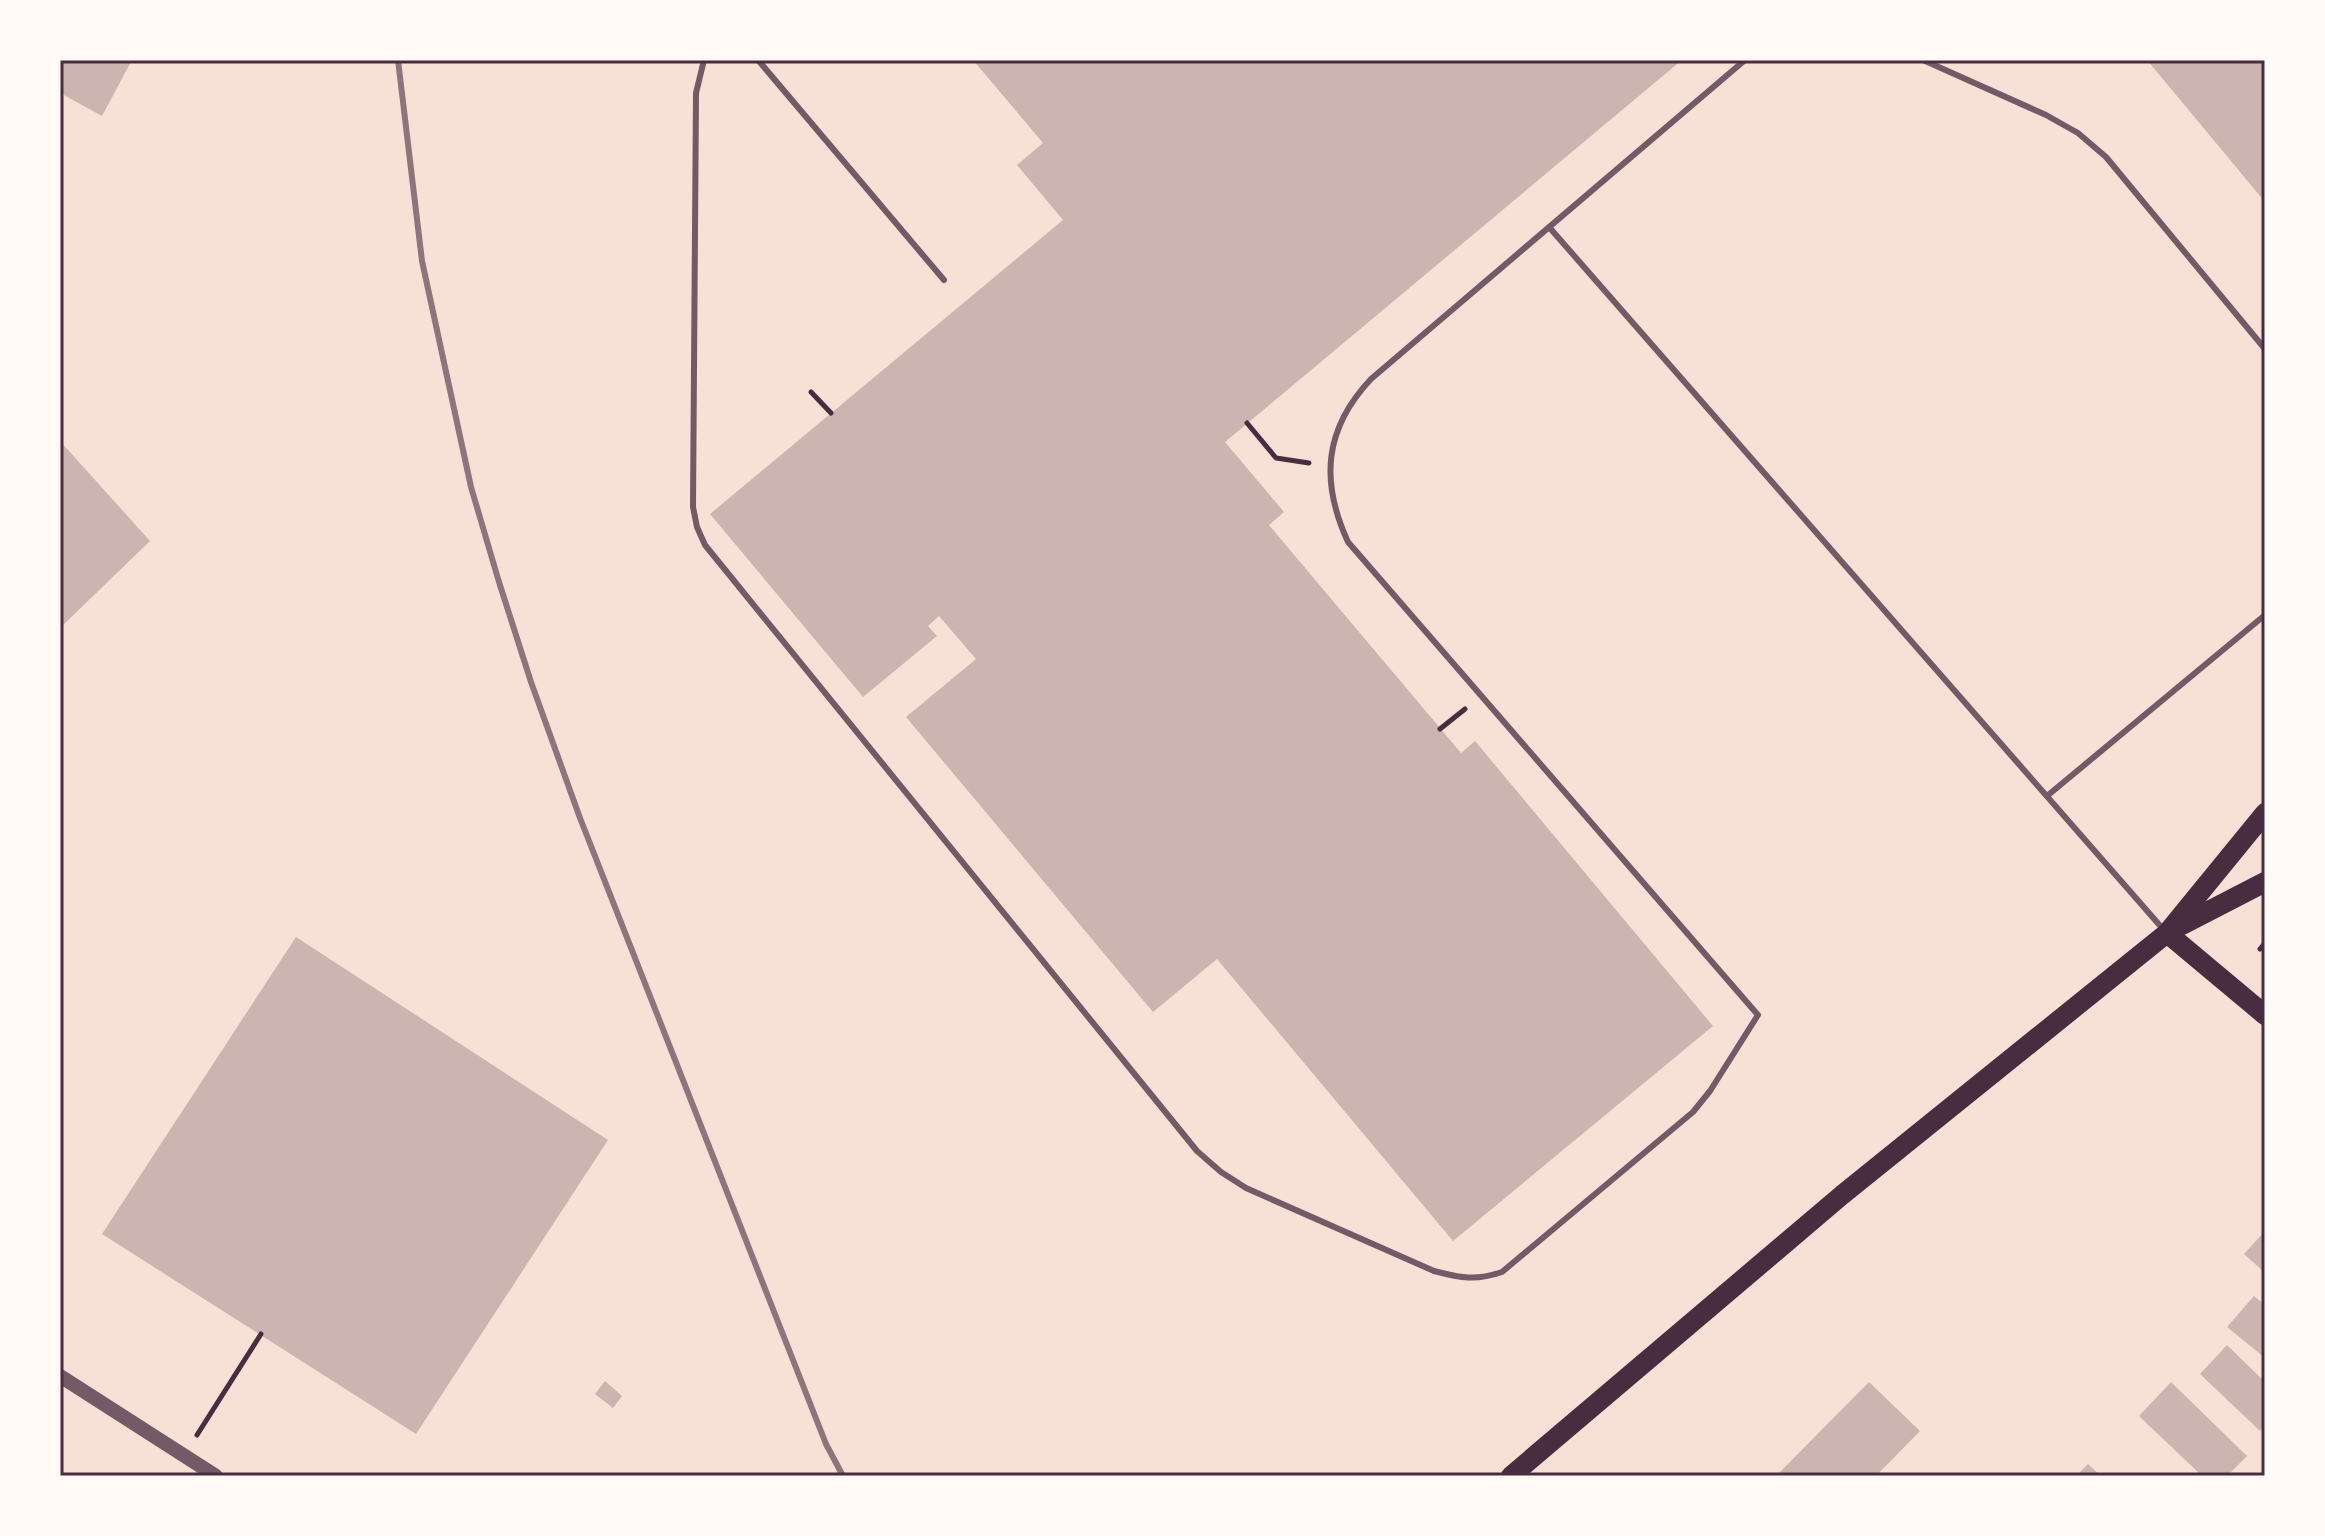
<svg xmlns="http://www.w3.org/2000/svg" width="2325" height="1536" font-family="Helvetica,sans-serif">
  <rect width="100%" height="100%" fill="#f7e1d7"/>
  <!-- building -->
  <path fill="#ccb4b1" d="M60,60H132L102,116L60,93Z
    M973,60H1682L1225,442L1284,512L1269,525L1461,753L1475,741L1713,1026L1453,1241L1217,959L1153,1012L906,717L976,659L939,616L928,626L937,636L863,697L710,514L1063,220L1017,165L1043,143Z
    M2147,60H2265V202Z
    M60,441L150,541L60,628Z
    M296,937L608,1140L416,1434L102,1234Z
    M2265,1231V1273L2244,1254Z
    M2254,1296L2265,1305V1358L2227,1327Z
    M2227,1345L2265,1382V1425L2260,1431L2200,1374Z
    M605,1381L622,1396L613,1408L595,1394Z
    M1869,1382L1920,1431L1876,1476H1776Z
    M2171,1382L2247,1456L2227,1476H2202L2139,1416Z
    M2088,1464L2101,1476H2076Z"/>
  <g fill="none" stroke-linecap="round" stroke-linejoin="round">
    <!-- path -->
    <path stroke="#4a2c40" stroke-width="5" d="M811,392L831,413
      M1247,423L1276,458L1309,463
      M1440,729L1465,709
      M2260,949L2265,943
      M197,1435L261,1334"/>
    <!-- service -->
    <path stroke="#755966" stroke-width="6" d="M704,60L696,93L693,507L697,527L705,545L1197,1151L1221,1172L1246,1188L1434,1271C1461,1278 1476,1281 1502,1272L1693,1112L1710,1091L1758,1015L1348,542C1320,481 1324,429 1371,379L1745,60
      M758,60L944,280
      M1923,60L2046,115L2078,133L2106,157L2265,349
      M1549,227L2163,929
      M2047,796L2265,615"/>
    <!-- tertiary -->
    <path stroke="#755966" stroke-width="14" d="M60,1376L216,1476"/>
    <!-- primary -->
    <path stroke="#4a2c40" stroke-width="20" d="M2174,929L2265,882
      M2167,933L2265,1015
      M1511,1476L1842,1195L2167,933L2265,813"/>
    <!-- rail -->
    <path stroke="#8f747c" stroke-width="6" d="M398,60L422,261L471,487L499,582L531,682L580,818L826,1444L843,1476"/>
  </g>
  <!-- border -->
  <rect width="2325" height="1536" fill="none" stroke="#fffaf5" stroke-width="124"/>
  <rect x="62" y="62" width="2201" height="1412" fill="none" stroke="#4a2c40" stroke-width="3"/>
</svg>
